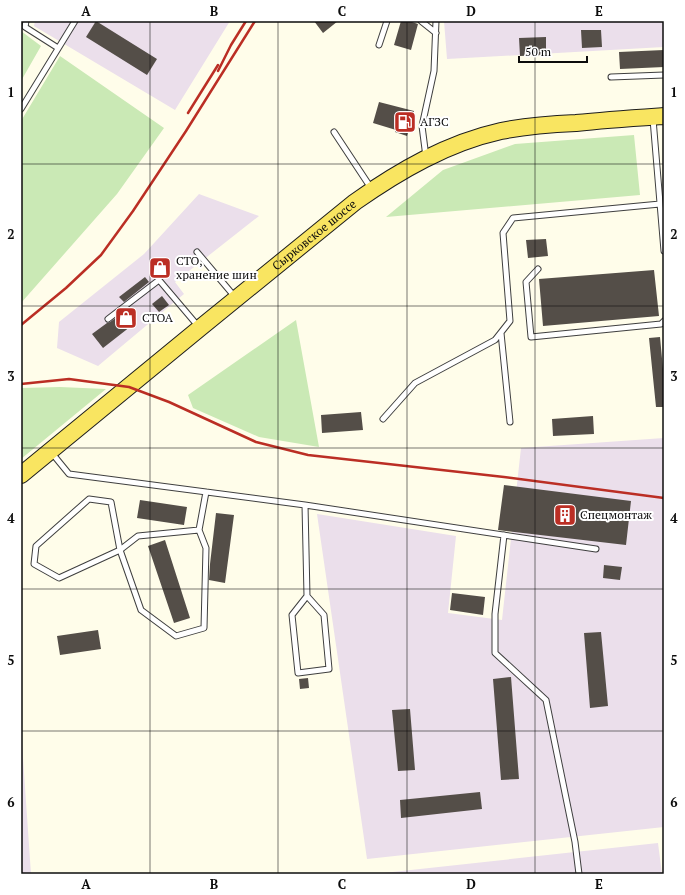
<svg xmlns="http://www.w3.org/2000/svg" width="685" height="895" font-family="'PT Serif',serif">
  <rect width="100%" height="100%" fill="#fffdea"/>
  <!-- industrial -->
  <path fill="#ebdfeb" d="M35,21H230L175,110L34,26Z
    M444,21H664V47L447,59Z
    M199,194L259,216L175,282L184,294L98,366L57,348L59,322L144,254Z
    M664,438V827L367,859L317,514L456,536L448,613L502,620L521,448Z
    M21,729L31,874H21Z
    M658,843L662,874H374Z"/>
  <!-- green -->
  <path fill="#cae9b5" d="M21,31L41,46L21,81Z
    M60,56L164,128L117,194L21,303V121Z
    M634,135L640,195L386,217L443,170L515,144Z
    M296,320L319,447L259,437L193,408L188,395Z
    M60,387L106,389L21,459V388Z"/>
  <!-- building -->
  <path fill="#544e48" d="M96,21L157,59L147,75L86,37Z
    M314,21H338L323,33Z
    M401,21H409L418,24L411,50L394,45Z
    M581,30H601L602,47L582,48Z
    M546,37V55L520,56L519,38Z
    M664,50V67L620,69L619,52Z
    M379,102L414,111L407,136L395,132L396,130L373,123Z
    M546,239L548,256L528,258L526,240Z
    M654,270L659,316L543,326L539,279Z
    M145,277L149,282L124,302L119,297Z
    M162,296L169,305L159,312L152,304Z
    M125,311L135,323L103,348L92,334L107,323L110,322Z
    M660,337L664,380V407H656L649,338Z
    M361,412L363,430L322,433L321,415Z
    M593,416L594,434L553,436L552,419Z
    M504,485L631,501L626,545L498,530Z
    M140,500L187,507L184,525L137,518Z
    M216,513L234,515L225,583L209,580L210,564Z
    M165,540L190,618L174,623L148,546Z
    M604,565L622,567L620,580L603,578Z
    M452,593L485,597L483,615L450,610Z
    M98,630L101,649L60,655L57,636Z
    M601,632L608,706L590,708L584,633Z
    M511,677L519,779L501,780L493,679Z
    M308,678L309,688L300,689L299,679Z
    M410,709L415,770L398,771L392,710Z
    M480,792L482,809L401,818L400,800Z"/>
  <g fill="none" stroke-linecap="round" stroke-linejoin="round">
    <!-- service casing -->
    <g stroke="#3f3f3f" stroke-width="7">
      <path id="service" d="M26,21L25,27L58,48
        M421,21L436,33
        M379,45L387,21
        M611,77L664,75
        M21,109L75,21
        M653,119L664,251
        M334,132L371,188
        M426,157L422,126L434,71L436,21
        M197,252L235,297
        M538,269L526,282L531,337L661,324L664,321
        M108,319L159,280L198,326
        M501,333L510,422
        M383,419L415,383L495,340L510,321L503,233L513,218L660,204
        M51,452L69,474L305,505L596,549
        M305,505L307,596L292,615L298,673L329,669L324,615L307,596
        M199,530L206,548L204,628L176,636L141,610L120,550L111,502L89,499L36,546L34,564L59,578L120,550L138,536L199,530L206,492
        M504,535L495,614V653L546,700L575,842L579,874"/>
    </g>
    <!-- primary casing -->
    <g stroke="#1d1d1d" stroke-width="18">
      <g id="primary">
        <path id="s1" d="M21,475L200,328L355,202C399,171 447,143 501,131C526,126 551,124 576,123C605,120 635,118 664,116"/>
      </g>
    </g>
    <!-- service -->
    <use href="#service" stroke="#fff" stroke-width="5"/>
    <!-- primary -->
    <use href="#primary" stroke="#f9e561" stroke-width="16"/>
    <!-- rail -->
    <path stroke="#bb2e24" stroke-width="2.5" d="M218,71L231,45L246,21
      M188,113L218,65
      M21,325L66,288L101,255L133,211L186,131L255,21
      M21,384L69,379L129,387L169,402L256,442L308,455L504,477L664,498"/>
  </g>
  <!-- grid -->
  <path fill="none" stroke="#0c0c0c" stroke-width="1" stroke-opacity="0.55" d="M150,21V874M278,21V874M407,21V874M535,21V874M21,164H664M21,306H664M21,448H664M21,589H664M21,731H664"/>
  <!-- icons -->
  <defs>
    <g id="fuel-square" transform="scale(1.15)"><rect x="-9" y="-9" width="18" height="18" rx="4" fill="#bb2e24" stroke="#fff"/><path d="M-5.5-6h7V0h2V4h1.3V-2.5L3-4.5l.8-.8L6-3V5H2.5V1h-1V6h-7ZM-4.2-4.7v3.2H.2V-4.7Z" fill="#fff"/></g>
    <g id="shop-square" transform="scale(1.15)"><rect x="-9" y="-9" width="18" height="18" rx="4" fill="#bb2e24" stroke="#fff"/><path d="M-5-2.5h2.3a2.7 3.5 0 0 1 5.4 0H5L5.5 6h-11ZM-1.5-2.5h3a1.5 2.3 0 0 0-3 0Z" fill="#fff"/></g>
    <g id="building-square" transform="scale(1.15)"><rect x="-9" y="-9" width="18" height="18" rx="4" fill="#bb2e24" stroke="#fff"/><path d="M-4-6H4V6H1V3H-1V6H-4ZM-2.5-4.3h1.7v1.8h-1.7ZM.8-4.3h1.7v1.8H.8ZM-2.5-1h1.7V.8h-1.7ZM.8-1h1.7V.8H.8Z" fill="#fff"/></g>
  </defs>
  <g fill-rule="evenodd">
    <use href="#fuel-square" x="405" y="122"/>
    <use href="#shop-square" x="160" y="268"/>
    <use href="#shop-square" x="126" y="318"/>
    <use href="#building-square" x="565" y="515"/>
  </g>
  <g text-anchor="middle" stroke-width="4" stroke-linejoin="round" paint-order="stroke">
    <!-- poi labels -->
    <g font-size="12" fill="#0c0c0c" stroke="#fff" text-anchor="start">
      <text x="420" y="126">АГЗС</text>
      <text x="176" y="265">СТО,<tspan x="176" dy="14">хранение шин</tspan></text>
      <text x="142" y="322">СТОА</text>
      <text x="580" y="519">Спецмонтаж</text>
    </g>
    <!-- street labels -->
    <g font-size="12" fill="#0c0c0c" stroke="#fff">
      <text dy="4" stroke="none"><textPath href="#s1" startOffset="379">Сырковское шоссе</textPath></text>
    </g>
  </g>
  <!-- border -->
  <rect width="685" height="895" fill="none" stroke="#ffffff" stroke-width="44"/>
  <!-- scale -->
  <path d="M519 56v6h68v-6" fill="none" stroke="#0c0c0c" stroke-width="2"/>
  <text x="525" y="56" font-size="12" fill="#0c0c0c" stroke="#ffffff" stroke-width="3" paint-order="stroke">50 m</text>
  <rect x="22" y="22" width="641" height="851" fill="none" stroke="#0c0c0c" stroke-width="1.5"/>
  <g font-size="13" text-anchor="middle" font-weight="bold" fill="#0c0c0c">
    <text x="86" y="16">A</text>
    <text x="214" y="16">B</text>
    <text x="342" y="16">C</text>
    <text x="471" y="16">D</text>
    <text x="599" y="16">E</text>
    <text x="11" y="97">1</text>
    <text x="674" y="97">1</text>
    <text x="11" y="239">2</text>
    <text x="674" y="239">2</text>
    <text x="11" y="381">3</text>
    <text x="674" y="381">3</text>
    <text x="11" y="523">4</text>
    <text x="674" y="523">4</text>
    <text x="11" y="665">5</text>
    <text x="674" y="665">5</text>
    <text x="11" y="807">6</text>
    <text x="674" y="807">6</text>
    <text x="86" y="889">A</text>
    <text x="214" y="889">B</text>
    <text x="342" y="889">C</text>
    <text x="471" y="889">D</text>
    <text x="599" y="889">E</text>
  </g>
</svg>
